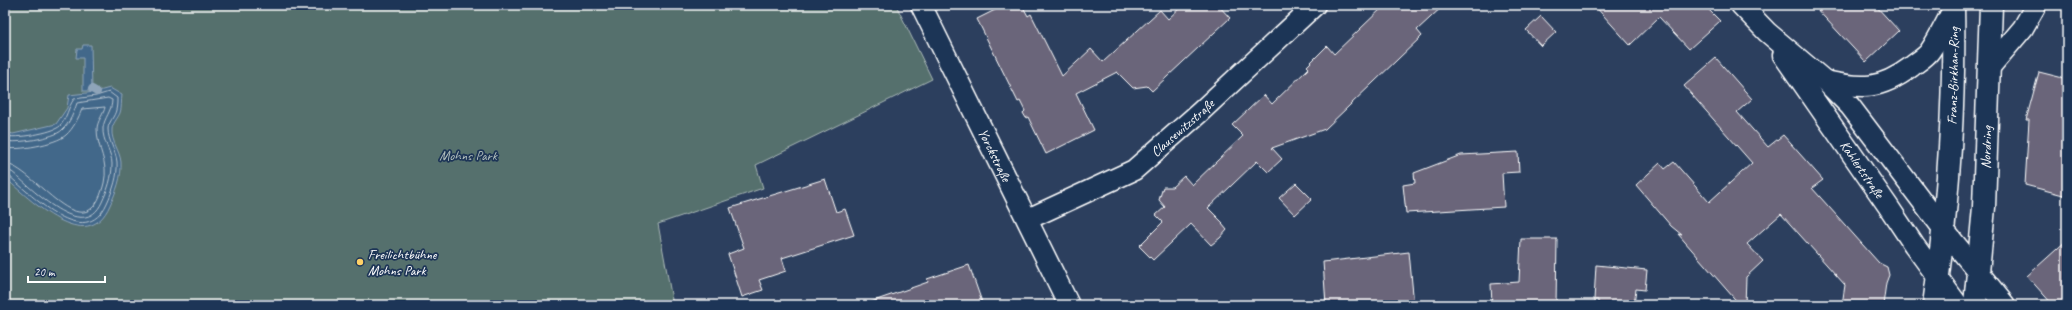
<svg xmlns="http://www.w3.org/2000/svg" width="2072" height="310" font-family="Caveat,sans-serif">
  <rect width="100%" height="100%" fill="#2c3f5e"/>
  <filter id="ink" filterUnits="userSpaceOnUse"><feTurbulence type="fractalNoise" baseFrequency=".025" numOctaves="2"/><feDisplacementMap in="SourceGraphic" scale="8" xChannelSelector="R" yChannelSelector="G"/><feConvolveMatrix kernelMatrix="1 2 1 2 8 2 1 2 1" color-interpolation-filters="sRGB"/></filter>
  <g filter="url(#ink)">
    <!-- green -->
    <path fill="#54706d" stroke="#aab8b6" d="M5,5H896L932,79L756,165L763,188L658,224L673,305H5Z"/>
    <!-- water -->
    <path fill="#43688a" stroke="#8ea4b9" d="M83,45H91L92,91H83V58H76L77,49H82Z
      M110,88L122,95C121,101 122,108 120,113C118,118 112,124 112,130C111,141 120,151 121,162C122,177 116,192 110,205C87,258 30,199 5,178V132L13,134L56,124L67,108L69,95L95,92Z"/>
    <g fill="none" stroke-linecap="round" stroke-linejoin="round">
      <!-- shore -->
      <path stroke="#b4c3d0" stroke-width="1" d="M5,136C15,139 53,133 60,126C67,118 68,107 74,99L96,96L109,92L117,98C117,102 117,106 116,110C115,116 108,123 108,129C108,141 116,151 117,162C118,176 113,190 107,203C85,252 33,196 9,176H5
        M5,141C15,144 55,138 62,130C70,123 74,112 77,103L108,98L112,100C112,111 104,118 103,128C102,141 112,152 112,164C112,178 108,189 102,202C83,244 32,188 12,172L5,171
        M5,148C17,151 56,144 66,135C73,129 79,117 82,109L105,107C104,114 97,121 97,129C97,150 109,161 104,183C86,258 34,165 5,164"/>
      <!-- stream -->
      <path stroke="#8ea4b9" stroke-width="8" d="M92,89L97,92"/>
    </g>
    <!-- building -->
    <path fill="#6a657a" stroke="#fff" d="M1005,5H1022L1028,16L1031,14L1062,76L1091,49L1103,62L1160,10L1168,19L1183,5H1218L1230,18L1152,91L1147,86L1133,88L1117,72L1076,93L1094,130L1046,154L1028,117L1026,118L1023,113L1025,111L1020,101L1018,102L977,19Z
      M1385,5H1444L1417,30L1422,36L1325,129L1272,148L1282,159L1268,172L1257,161L1208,208L1223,223L1222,224L1227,230L1220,238L1211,245L1191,224L1153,260L1139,246L1163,222L1156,215L1165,207L1159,200L1163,187H1172L1184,176L1192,185L1243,136L1232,125L1264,95L1272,104L1309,68L1307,66L1327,46L1334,54Z
      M1594,5H1704L1720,21L1689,49L1659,17L1630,45Z
      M1813,5H1875L1899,31L1866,62Z
      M1541,16L1556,32L1541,46L1526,30Z
      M1716,58L1752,99L1737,112L1768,147L1783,135L1823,180L1812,188L1879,263L1887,267L1889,275L1886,283L1883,305H1842L1845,285L1781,214L1747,244L1763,261L1746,277L1745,305H1740L1678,234L1682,235L1671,226L1636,185L1660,163L1665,169L1674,162L1709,202L1752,163L1684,86Z
      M2039,72L2067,79V196L2025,185L2029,120H2026Z
      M1518,152L1519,172L1502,173L1504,207L1406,213L1403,185L1415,183L1414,173L1461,155Z
      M825,179L836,212L845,209L854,235L782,258L786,271L759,280L763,290L742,297L728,254L744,248L730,208Z
      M1296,183L1312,199L1295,215L1279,198Z
      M1521,239H1557L1556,305H1492L1491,284L1519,282Z
      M2067,240V299L2061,305H2053L2027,276Z
      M1409,252L1414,305H1326L1323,262Z
      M969,265L983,305H872L871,302L928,282L927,279Z
      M1596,265L1647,270L1645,290L1636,289L1634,305H1598V300H1594Z"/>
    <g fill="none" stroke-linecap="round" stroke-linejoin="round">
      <!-- minor casing -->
      <g stroke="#fff" stroke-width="23">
        <g id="minor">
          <path id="s1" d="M921,5L1069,305"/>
          <path d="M1741,5L1767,32L1825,81L1850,106L1944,230L2005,305"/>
          <path id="s2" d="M1783,55L1888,206L1914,245L1958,305"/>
          <path d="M1990,67L2023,28L2036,5"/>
          <path d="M1825,81C1862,89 1880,90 1911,67C1917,62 1926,57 1930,51C1939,38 1946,22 1954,8"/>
          <path id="s3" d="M1028,219L1134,170L1199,113L1315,5"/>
        </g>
      </g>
      <!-- primary casing -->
      <g stroke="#fff" stroke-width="25">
        <g id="primary">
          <path id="s4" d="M1934,305C1948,206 1955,105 1953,5"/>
          <path id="s5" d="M1975,305L1984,207L1991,5"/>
        </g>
      </g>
      <!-- minor -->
      <use href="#minor" stroke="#1d3557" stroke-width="20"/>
      <!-- primary -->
      <use href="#primary" stroke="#1d3557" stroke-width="22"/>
    </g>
  </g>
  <!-- markers -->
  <circle fill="#ffd166" stroke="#1d3557" stroke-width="1.5" cx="360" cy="262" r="4"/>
  <g text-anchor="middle" stroke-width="3.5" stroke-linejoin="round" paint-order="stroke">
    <!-- street labels -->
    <g font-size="14" fill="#fff" stroke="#1d3557">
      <text dy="5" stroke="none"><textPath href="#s4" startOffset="230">Franz-Birkhan-Ring</textPath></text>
      <text dy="5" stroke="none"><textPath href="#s3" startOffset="181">Clausewitzstraße</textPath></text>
      <text dy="5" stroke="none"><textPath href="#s5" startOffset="158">Nordring</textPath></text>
      <text dy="5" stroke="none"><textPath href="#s1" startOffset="167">Yorckstraße</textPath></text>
      <text dy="5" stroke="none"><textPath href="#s2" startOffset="139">Kahlertstraße</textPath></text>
    </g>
    <!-- park labels -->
    <g font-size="14" fill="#b2bfbd" stroke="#1d3557">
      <text x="468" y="160">Mohns Park</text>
    </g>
    <!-- poi labels -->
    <g font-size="14" fill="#fff" stroke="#1d3557" text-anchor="start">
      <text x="368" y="259">Freilichtbühne<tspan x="368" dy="16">Mohns Park</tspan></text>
    </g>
  </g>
  <!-- margin -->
  <rect width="2072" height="310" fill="none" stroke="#1d3557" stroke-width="20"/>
  <rect x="10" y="10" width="2052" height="290" fill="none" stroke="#fff" stroke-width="1.5" filter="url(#ink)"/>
  <!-- scale -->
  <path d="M28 276v6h77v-6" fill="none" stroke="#ffffff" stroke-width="2"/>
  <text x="34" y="276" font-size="12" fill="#ffffff" stroke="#1d3557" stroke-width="3" paint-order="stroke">20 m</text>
</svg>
